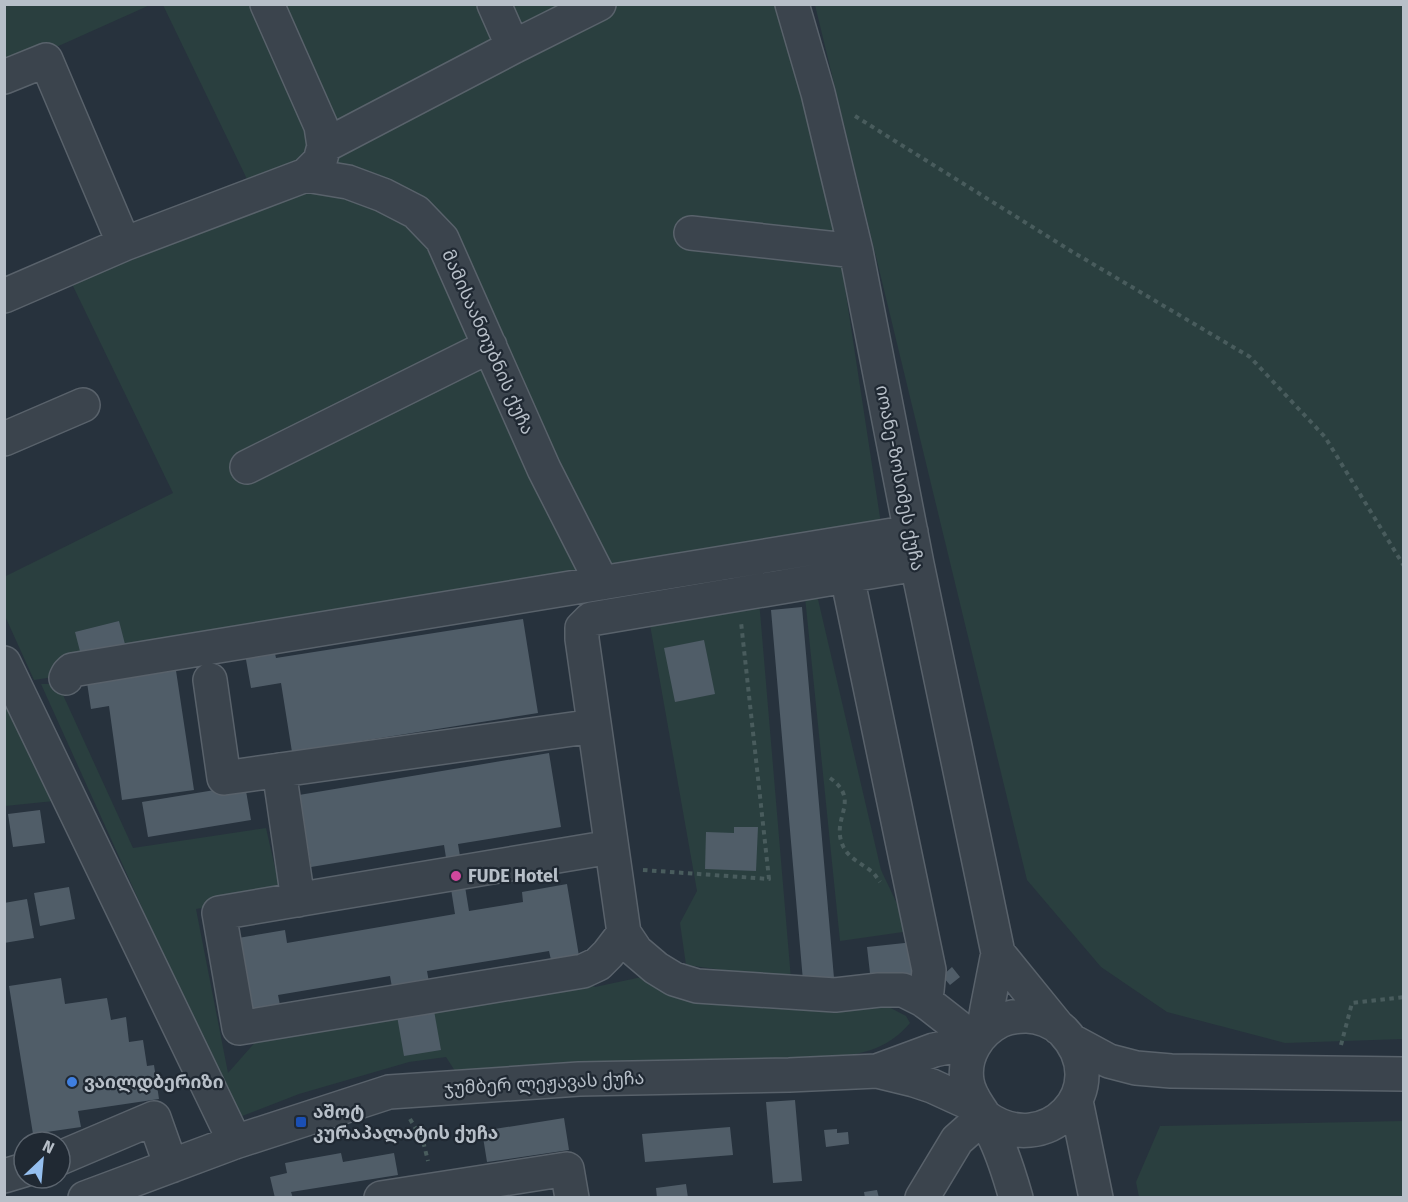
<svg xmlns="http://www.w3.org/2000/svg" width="1408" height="1202" font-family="'Fira Sans','Noto Sans Georgian',sans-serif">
  <rect width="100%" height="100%" fill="#27323d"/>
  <!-- green -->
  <path fill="#2a3f3f" d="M5,4L150,5L5,70Z
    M163,5H781L834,216L885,550L735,569L34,680L5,616L4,577L173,493L72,284L261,208Z
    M815,5H1403V1039L1285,1043L1167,1012L1101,967L1027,880Z
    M817,595L881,870L910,931L840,941L805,597Z
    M759,600L791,979L686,965L680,923L697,891L649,619Z
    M41,684H58L133,848L266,828L281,894L196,909L228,1073L257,1040L585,982L595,987L651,975L883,1004L906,1016L910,1023C888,1048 870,1051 839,1058L473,1071H455L446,1057L409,1062L299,1094L237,1118Z
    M8,703L64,800L5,806L4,704Z
    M1403,1121V1197H1139L1136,1182L1160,1126Z"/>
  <!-- building -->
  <path fill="#505d68" d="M802,607L834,978L803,981L771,610Z
    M523,619L538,713L292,752L281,683L251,688L245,654L274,649L276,658Z
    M119,621L126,648L82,659L75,632Z
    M704,640L715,694L675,702L664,648Z
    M175,664L194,790L122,800L109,706L91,709L86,676Z
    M549,753L561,827L458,844L469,911L523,902L522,892L567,884L579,956L551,960L549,951L427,971L441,1050L404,1056L390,976L278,995L280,1005L250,1010L238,938L285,930L287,943L455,914L444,845L311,867L299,795Z
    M245,785L251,820L148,837L142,802Z
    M40,810L45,843L13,847L8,814Z
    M734,827H758L756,871L705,869L706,832L734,833Z
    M69,887L75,919L40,926L34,893Z
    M27,899L34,938L4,943V903Z
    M914,942L918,977L871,982L867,947Z
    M952,967L960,977L950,985L942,976Z
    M61,978L65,1004L107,998L111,1020L126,1017L129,1042L143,1040L147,1066L154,1065L159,1099L78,1111L81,1127L33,1134L9,986Z
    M795,1100L802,1181L773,1183L766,1102Z
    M564,1118L569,1150L487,1162L482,1131Z
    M730,1127L733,1155L645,1162L642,1134Z
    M837,1129V1133L848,1132L849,1144L826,1147L824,1130Z
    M341,1153L343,1162L394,1153L398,1175L291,1192L293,1198H275L270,1177L287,1173L285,1163Z
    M686,1184L688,1198H657L656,1188Z
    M877,1190L879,1198H865L864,1192Z"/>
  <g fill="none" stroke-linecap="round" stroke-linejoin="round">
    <!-- minor casing -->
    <g stroke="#59626b" stroke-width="36">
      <path id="minor" d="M267,4L321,126L324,146
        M494,4L513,47
        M792,4L818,93L856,251L917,564L998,953L987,1009L983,1033
        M4,77L46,60L124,244
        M306,175L320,161L324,146L513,47L599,4
        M691,233L856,251
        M4,296L124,244L306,175L348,182L383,195L416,212L442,239L544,469L602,583
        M4,439L83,405
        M247,467L490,346
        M917,564L591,619L582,628V639L624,933L636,951L656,968L674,979L697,986L835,995L879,990H903L923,1000L930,1005L976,1041
        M847,576L929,970L927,991L923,1000
        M4,663L235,1142
        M66,678L68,674L72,670L911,532
        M210,680L224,778L594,726
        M279,770L298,900
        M611,847L219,913L239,1028L583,971L598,964L608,954L624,933
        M998,953L1059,1028
        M1072,1041L1109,1061L1136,1068L1171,1071L1404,1074
        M877,1071L934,1050L976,1041
        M1076,1101L1096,1198
        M984,1116C1045,1162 1117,1088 1063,1031C1054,1022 1039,1016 1026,1016C1018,1016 1008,1017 1000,1021C978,1032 963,1056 967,1081C969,1096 978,1105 985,1117C988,1124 991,1131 995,1138C1004,1157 1010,1177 1016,1198
        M60,1158L154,1118L171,1166
        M4,1176L24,1170
        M85,1198L235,1142L389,1092L579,1079L789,1075L877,1071L914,1080L932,1086L978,1107
        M381,1198L567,1169L572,1198
        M922,1198L957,1140L984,1116"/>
    </g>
    <!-- path -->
    <path stroke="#495c5d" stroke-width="4" stroke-dasharray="4.5 4.5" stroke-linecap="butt" d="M855,116L1071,251L1250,357L1325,437L1404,566
      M830,778C862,801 830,818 843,846C848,858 861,863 871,871C875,874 877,878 880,882
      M643,870L769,879L741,622
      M1341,1045L1352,1003L1404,997
      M410,1119L423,1141L428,1161"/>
    <!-- minor -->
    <use href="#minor" stroke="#3b444d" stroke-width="33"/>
  </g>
  <!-- markers -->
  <circle fill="#d1479c" stroke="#202933" stroke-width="2" cx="456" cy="876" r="6"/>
  <circle fill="#3f7fe0" stroke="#202933" stroke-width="2" cx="72" cy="1082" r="6"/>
  <rect fill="#1a4fb4" stroke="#202933" stroke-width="2" x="295" y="1116" width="12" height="12" rx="3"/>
  <g text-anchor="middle" stroke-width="4.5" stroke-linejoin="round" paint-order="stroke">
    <!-- street labels -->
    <g font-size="18" fill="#b7bfc8" stroke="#202933">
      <text transform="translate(488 342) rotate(66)" y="6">მამისაანთუბნის ქუჩა</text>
      <text transform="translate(900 478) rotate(79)" y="6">იოანე-ზოსიმეს ქუჩა</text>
      <text transform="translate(544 1083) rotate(-3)" y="6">ჯუმბერ ლეჟავას ქუჩა</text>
    </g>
    <!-- poi labels -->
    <g font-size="18" font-weight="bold" fill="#b7bfc8" stroke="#202933" text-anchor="start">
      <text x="468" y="882">FUDE Hotel</text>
      <text x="84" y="1088">ვაილდბერიზი</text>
      <text x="313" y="1118">აშოტ<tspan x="313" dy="21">კურაპალატის ქუჩა</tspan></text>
    </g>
  </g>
  <!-- border -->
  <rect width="1408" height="1202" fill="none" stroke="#b7bfc8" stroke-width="12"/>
  <!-- north arrow -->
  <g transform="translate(42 1160) rotate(26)"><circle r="28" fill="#202933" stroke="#5c656f" stroke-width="1.5"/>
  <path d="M0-4.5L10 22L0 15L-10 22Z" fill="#95bfef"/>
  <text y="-9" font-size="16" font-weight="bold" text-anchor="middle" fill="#b7bfc8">N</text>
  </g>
</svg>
